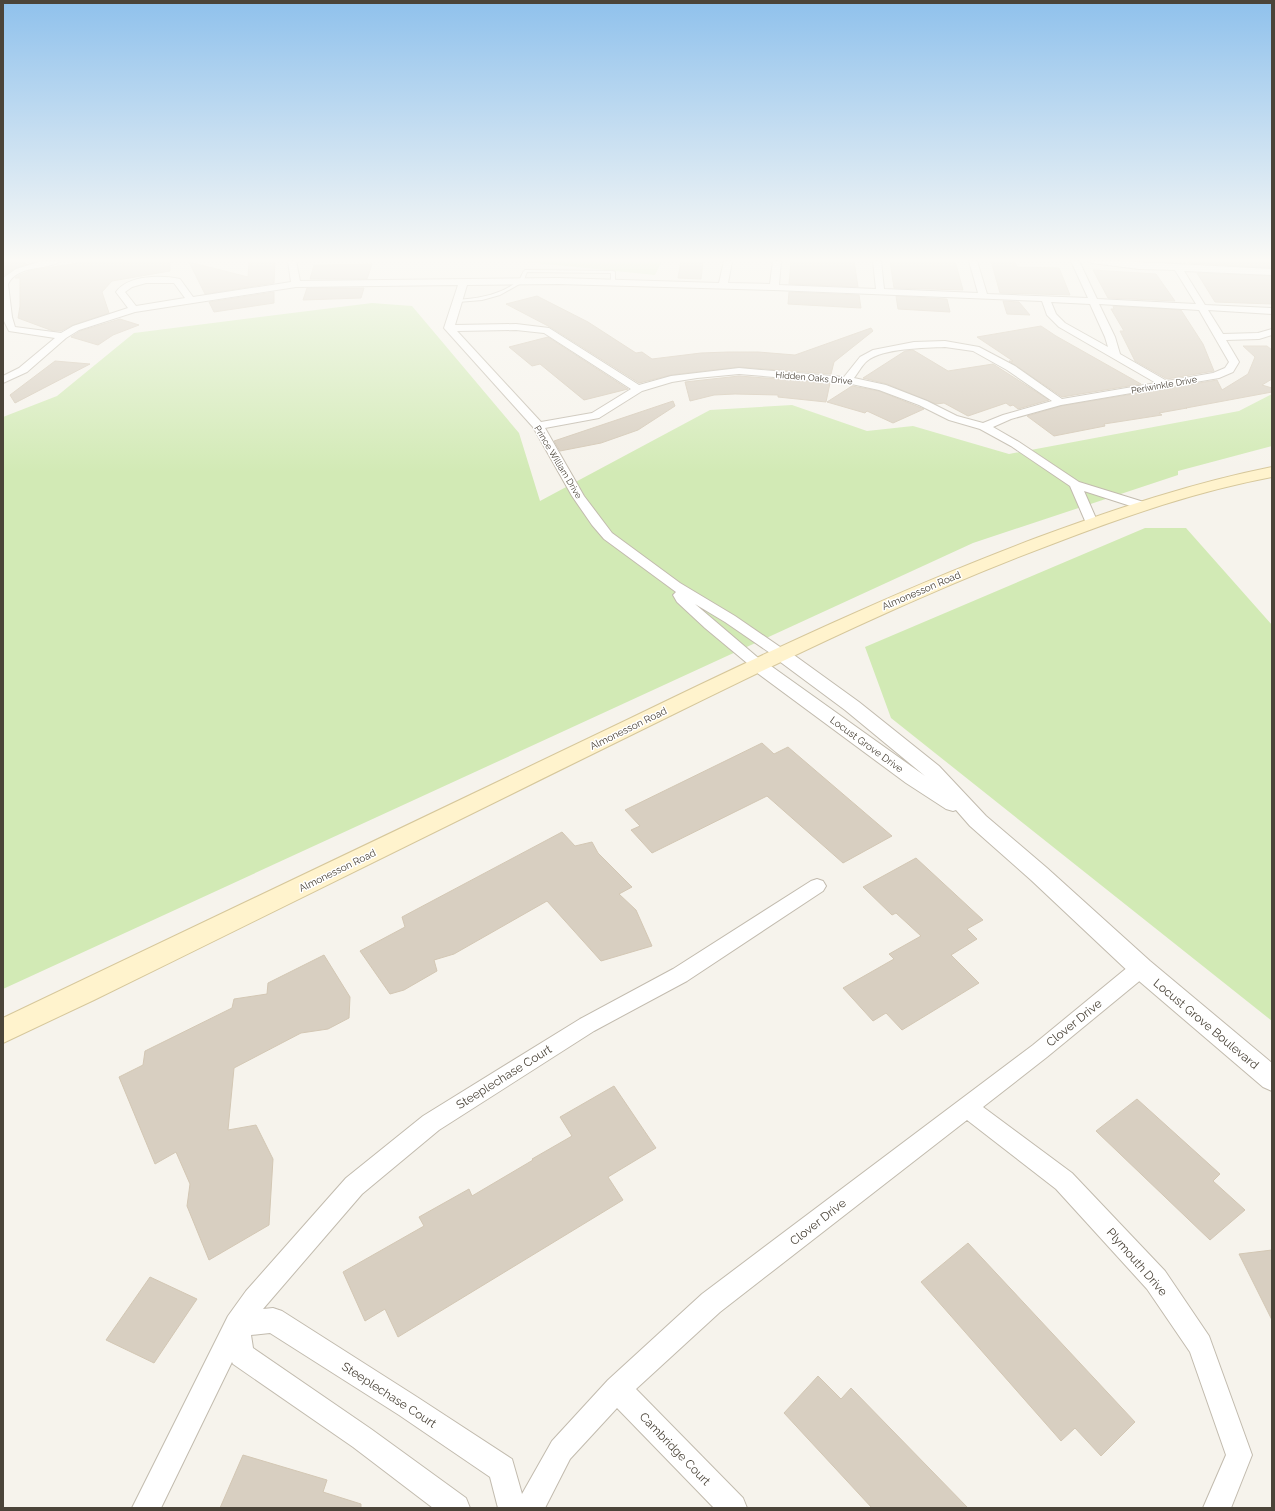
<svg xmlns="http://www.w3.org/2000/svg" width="1275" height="1511" font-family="Raleway,sans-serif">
  <rect width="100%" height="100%" fill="#f6f3ec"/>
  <!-- green -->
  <path fill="#d2eab5" d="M516,261H662L655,275Z
    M372,303L412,306L519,433L540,501L710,410L792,405L867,431L913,426L1009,454L1239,411L1272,394V446L1178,471V475L973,543L3,989V417L57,396L134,333Z
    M1145,528H1186L1272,625V1021L891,718L865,647Z"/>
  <!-- building -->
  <path fill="#d8cfc1" stroke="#d3c7b4" d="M3,261H15L27,264L15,268L3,276Z
    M91,261H170V271L112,281L102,292L109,313L73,325L61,331H53L18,318L20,306V278H15L19,275L33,270Z
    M256,261H275L274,283L205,294L189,262L248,277L249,262Z
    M681,261L703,262L701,279L678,278Z
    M791,261H854L858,287L789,284Z
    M890,261H955L963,290L894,288Z
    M991,261H1015L1017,267L1059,268L1070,295L1000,293Z
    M1189,261H1272V268L1190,263Z
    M372,264L367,279H310L314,265Z
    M1093,270L1156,274L1175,301L1108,298Z
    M1197,273L1272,276V304L1215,302Z
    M307,288H364L361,298L303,300Z
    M274,292V303L214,312L209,302Z
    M789,292L859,295L861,308L788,304Z
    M537,296L588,322L636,353L642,352L652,359L701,353L728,352H758L795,355L871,328L873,331L834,362L831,374L739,367L671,375L639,383L550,327L506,304Z
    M896,296L947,299L950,312L898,309Z
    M1003,301L1019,302L1030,315L1007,314Z
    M1113,306L1181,310L1203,344L1214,371L1167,379L1135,361L1120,331H1124L1111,309H1114Z
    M120,319L139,325L113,335L98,345L71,337L80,331Z
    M1041,326L1056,336L1141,384L1062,397L1009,361H1013L977,337Z
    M548,337L628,389L584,400L540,364L532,366L509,347Z
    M1243,346H1267L1272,350V379L1262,385L1272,388V392L1186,408H1187L1159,413L1162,415L1104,424L1105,426L1054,436L1027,416L1061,406L1217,380L1222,390L1248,374L1255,357Z
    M913,350L948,371L993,364L1049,400L1018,409L1013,405L1010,406L1006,403L968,416L944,403L936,404L887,384L863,378L905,351Z
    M55,361L90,364L15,403L10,395Z
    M739,376L830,383L826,402L778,397V395L735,394L714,395L690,401L685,382Z
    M852,386L879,391L924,409L893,423L867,411L865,413L827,402Z
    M673,401L675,406L638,430L601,443L560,451L554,441Z
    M762,743L774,754L788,747L892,836L843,863L767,796L652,853L631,830L640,826L625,810Z
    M562,832L575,846L592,842L598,853L632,887L619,894L636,910L652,946L601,961L547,901L454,954L434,960L437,971L404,990L390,994L360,951L405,927L402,917Z
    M916,858L983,920L967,929L977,939L951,955L979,983L902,1030L886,1013L873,1021L843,988L894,959L889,954L921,936L896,913L892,915L863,887Z
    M324,955L350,997L349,1018L328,1029L301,1033L234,1068L228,1130L256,1125L273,1159L269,1225L209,1260L187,1206L190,1184L176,1152L155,1164L119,1077L143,1065L145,1051L232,1008L234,999L267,994L268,983Z
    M614,1086L656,1148L608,1177L623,1200L398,1337L385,1309L365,1321L343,1272L424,1226L419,1217L469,1189L472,1196L533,1160L532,1159L572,1136L560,1117Z
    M1137,1099L1220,1174L1213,1181L1245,1210L1210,1240L1096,1131Z
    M968,1243L1135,1422L1101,1456L1075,1428L1061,1441L921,1282Z
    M1272,1250V1320L1239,1254Z
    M150,1277L197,1299L154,1363L106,1340Z
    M818,1376L841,1399L851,1388L968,1508H872L784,1413Z
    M243,1455L327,1480L323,1492L361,1504V1508H220Z"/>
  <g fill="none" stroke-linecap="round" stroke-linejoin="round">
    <!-- service casing -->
    <g stroke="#c2bbae" stroke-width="2">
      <path id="service" d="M525,270L613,271L615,272V283L613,284L611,283V273L527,272L523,282L500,295L482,300L458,302L456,301L458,300C480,298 502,295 519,280C522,277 522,272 525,270Z"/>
    </g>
    <!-- minor casing -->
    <g stroke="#c2bbae" stroke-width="2">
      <path id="minor" d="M41,261H61C47,271 18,264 8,284L12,317L15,327L61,333L73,326L128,308L116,292C128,275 161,275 180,279L193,297L291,282L288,261H296L300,281L558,278L719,283L724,261H732L728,283L770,284L773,261H781L779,285L876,289L873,261H881L884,289L978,293L969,261H977L987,294L1088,298L1071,261H1079L1097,299L1196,304L1175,270L1139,269L1092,263L1088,261H1119L1272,269V275L1184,271L1205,305L1272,308V314L1208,310L1223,334L1258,333L1272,329V335L1259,339L1226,340L1239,362L1233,372L1219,378L1061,405L1011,419L993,427L1019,442L1079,482L1147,503L1149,506L1147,509L1143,510L1084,491L1098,523L1096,526H1088L1086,523L1070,486L1011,446L980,429L949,420L919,405L879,390L847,383L739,374L697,378L672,382L642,391L599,418L545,428L584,496L612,533L680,583L735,616L786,651L788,654L786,657L781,658L776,657L725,622L695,604L763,662L765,665L763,668L758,669L753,668L705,628L677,602L673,595L676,592L604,539L592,525L572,496L533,427L444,328L458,285L296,287L135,312L79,330L66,338L27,372L3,383V376L19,368L55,338L9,331L3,319V278L16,269ZM146,283H174L185,298L136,306L125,292L132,287ZM558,284L774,290L1042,301L1047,315L1059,327L1156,383L1062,399L1015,366L979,347L945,341L914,342L873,350L860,357L844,377L739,368L671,376L639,385L549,328L516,324L455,325L467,285ZM1051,302L1090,304L1105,337L1108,347L1065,323L1056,314ZM1099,304L1199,310L1229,362L1225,368L1213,373L1167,381L1120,354L1115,337ZM516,330L544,333L631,389L592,413L541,422L457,331ZM945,347L973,351L1007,370L1052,401L1003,415L983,423L957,416L927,401L886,385L854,378C858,373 862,365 867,361C882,348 925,348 945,347Z
        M817,879L823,881L826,886L823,891L687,981L594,1031L439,1130L362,1194L263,1309L273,1308L282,1311L417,1397L512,1459L522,1494L552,1441L608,1380L702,1294L1033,1045L1134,962L1141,960L1148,962L1151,968L1148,974L1047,1057L983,1107L1072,1173L1165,1271L1209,1336L1252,1455L1231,1508H1203L1226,1455L1190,1352L1147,1289L1056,1189L967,1120L720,1312L636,1389L743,1498L747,1508H714L617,1408L570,1459L545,1508H498L490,1477L399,1415L270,1333L251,1335L253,1348L371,1429L466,1498L470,1508H433L353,1447L233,1364L232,1362L161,1508H132L228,1316L246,1291L346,1178L423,1116L580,1019L673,969L811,881Z"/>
    </g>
    <!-- tertiary casing -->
    <g stroke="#c2bbae" stroke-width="2">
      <path id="tertiary" d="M781,649L787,650L859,702L939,766L986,816L1047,868L1150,961L1272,1063V1091L1263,1087L1132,975L1031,880L970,826L956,810L953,811L946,809L906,783L752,669L749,665L752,661L758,659L764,661L925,776L845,710L775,658L772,654L775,650Z"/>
    </g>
    <!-- secondary casing -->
    <g stroke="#d6c79b" stroke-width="2">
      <path id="secondary" d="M1272,467V477C1197,491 1126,516 1055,543C927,591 804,650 682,710C486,806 290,904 94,1000L3,1043V1018C213,918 422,818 631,718C765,653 900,589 1039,537C1115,509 1192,483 1272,467Z"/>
    </g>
    <!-- service -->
    <use href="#service" fill="#fff" fill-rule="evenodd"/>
    <!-- minor -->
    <use href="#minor" fill="#fff" fill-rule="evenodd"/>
    <!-- tertiary -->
    <use href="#tertiary" fill="#fff" fill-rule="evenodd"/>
    <!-- secondary -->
    <use href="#secondary" fill="#fff3cd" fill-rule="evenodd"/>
  </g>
  <!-- sky -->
  <linearGradient id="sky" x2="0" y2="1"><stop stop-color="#8fc1ec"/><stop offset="0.55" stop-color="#fbfaf6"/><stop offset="1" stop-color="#fbfaf6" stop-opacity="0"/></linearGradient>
  <rect width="1275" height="473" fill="url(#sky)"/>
  <g text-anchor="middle" stroke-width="3" stroke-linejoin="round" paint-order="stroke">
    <!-- far-street labels -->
    <g font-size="9" fill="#4b4439" stroke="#fff">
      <text transform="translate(814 378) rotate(5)" y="3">Hidden Oaks Drive</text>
      <text transform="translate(1164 385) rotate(-10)" y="3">Periwinkle Drive</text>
      <text transform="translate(558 462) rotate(59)" y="3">Prince William Drive</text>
    </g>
    <!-- street labels -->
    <g font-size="10" fill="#4b4439" stroke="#fff">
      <text transform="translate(921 590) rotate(-23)" y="4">Almonesson Road</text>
      <text transform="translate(628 728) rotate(-26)" y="4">Almonesson Road</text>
      <text transform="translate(867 744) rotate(36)" y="4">Locust Grove Drive</text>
      <text transform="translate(337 870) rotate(-26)" y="4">Almonesson Road</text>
    </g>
    <!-- near-street labels -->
    <g font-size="12" fill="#4b4439" stroke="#fff">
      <text transform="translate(1074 1023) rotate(-39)" y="4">Clover Drive</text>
      <text transform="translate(1206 1024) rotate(40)" y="4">Locust Grove Boulevard</text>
      <text transform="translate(504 1077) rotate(-32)" y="4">Steeplechase Court</text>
      <text transform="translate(818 1222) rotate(-38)" y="4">Clover Drive</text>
      <text transform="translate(1137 1262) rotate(49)" y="4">Plymouth Drive</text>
      <text transform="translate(389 1395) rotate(33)" y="4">Steeplechase Court</text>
      <text transform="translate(675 1449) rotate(46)" y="4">Cambridge Court</text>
    </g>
  </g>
  <!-- border -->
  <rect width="1275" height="1511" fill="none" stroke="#4b4439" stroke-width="8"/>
</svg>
